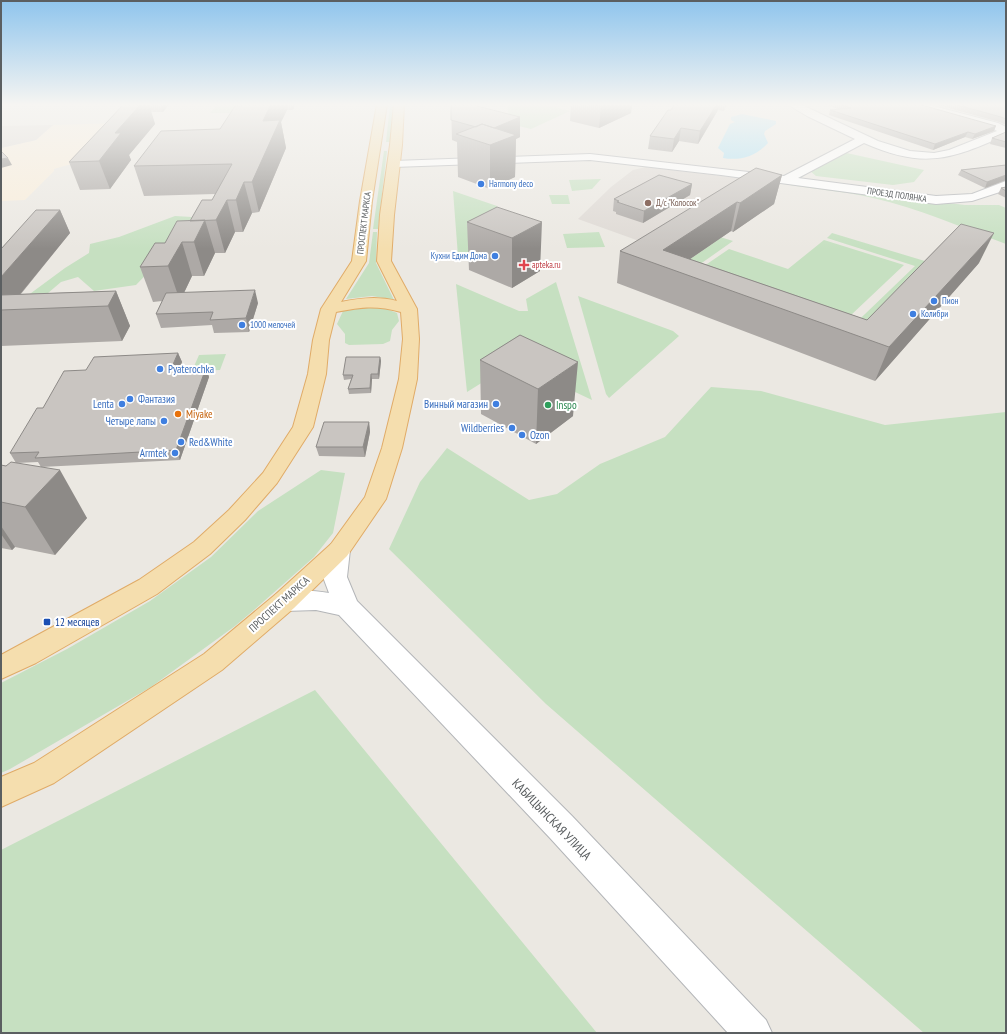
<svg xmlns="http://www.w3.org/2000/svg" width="1007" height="1034" font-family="'PT Sans Narrow',sans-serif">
  <rect width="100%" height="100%" fill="#ebe8e2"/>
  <!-- commercial -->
  <path fill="#f9edda" d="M121,123L86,164L68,165L54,169V171L25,200L1,201V148L36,140L53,125Z"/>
  <!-- education -->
  <path fill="#ded9d4" d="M53,125L36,140L1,148V126Z
    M646,167L740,178L642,242L578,219L611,187L633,170Z"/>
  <!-- green -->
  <path fill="#c6e0c1" d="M218,104H241L234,113H210Z
    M390,104H395L392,142H386Z
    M507,104H543L570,111L531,129L510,124Z
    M384,151H387L378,229H373Z
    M842,152L924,170L914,182L893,185L816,176L809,170Z
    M601,179L592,189L572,191L569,180Z
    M770,181L965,205H999L1006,208V244C962,228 919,208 873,198C839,190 804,189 770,181Z
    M453,191L497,206L504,242L479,248L458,256Z
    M549,195H568L570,204H552Z
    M175,216L192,217L163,257L136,285L94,291L78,277L61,282L41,299H23L65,268L89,253L90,244L119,237Z
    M698,230L733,241L679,279L840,338L915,266L827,238L832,233L938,265L854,353L658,281L712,244Z
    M373,232H377L376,263L394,300L372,296L346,299L369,263Z
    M599,232L605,247L567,248L563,234Z
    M824,240L904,265L832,333L685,279L729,249L788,269Z
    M556,282L592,400L539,375L491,377L467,392L456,284L519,311H528L526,299Z
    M578,296L673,331L679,336L609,398L606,394Z
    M371,307L384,308L397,313L399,321L392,330L390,341L383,344L349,345L345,343V334L337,324L343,311Z
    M226,354L220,370L192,371L199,355Z
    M711,387L761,391L885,425L1006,412V1033H924L546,704L389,549L420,482L447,448L529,500L557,494L600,464L665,437Z
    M321,470L345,473L333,533L314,557L254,610L235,626L151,687L10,769L1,773V683L67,649L150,601L211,557L258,511Z
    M315,690L597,1033H1V850Z"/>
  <!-- water -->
  <path fill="#a9dff4" d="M742,114L776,121V124L765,131L764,134L768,143C756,156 741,161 723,158L724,153L718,148L730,124L735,122L731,120V117Z"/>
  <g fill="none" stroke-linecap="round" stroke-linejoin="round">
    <!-- minor casing -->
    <g stroke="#b3b5b8" stroke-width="2">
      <path id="minor" d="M787,104H800L878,141L910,151L934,153L949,150L997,131L990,127L910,106L908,104H926L998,123L1006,127V135C950,160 923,169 864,143L798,178L936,196L972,194L1006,181V190L972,201L936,204L721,175L590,160L394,167L390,166L388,164L390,162L394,161L590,154L784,176L855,139L807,116Z
        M339,542L347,544L350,550L347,577L357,601L572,816L766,1020L772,1033H728L550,838L339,615L316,610L285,611L276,608L273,601L276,594C293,589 312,590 329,593L323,577L328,550L331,544Z"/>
    </g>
    <!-- major casing -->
    <g stroke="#e0ab67" stroke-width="2">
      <path id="major" d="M377,104H387L372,201L366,261L341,302C361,298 378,296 397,301L377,261L380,215L390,145L394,104H404L402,145L394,215L391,261L417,309L419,339L417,379L402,448L386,499L347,556L294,608L222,670L54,783L1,807V777L34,763L204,654L276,594L331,544L365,497L382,448L399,379L403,339L401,312C376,305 361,307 336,312L329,340L326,374L313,427L277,483L245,520L210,554L157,594L36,663L1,679V655L139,580L194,542L229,510L263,473L293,427L308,374L313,340L321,309L352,261L360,201Z"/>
    </g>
    <!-- minor -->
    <use href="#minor" fill="#fff" fill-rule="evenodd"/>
    <!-- major -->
    <use href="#major" fill="#f5deae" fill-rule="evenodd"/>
  </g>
  <!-- wall -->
  <path fill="#ada9a6" d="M124,104H169L163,112H151L155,124L129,155L131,160L110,189L80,190L69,162Z
    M243,104H295L293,110H287L281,122L286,148L259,212L252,213L243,232H235L225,253H215L204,276H192L184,293L258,303L249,332L214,333L212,325L161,328L156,314L162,301L153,302L140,267L165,243L190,221L212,200L215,194L144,196L134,166L220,129Z
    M451,104L477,106L520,137L516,139L515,177L490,189L458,177L457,142L452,140Z
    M571,104H632L631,113L599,128L570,121Z
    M675,104H727L724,111L718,110L698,144L679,141L672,152L648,149L650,136Z
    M824,104H918L994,131L972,139L965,137L933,150L829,115L830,110L838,109Z
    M934,104H1006V125L999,122Z
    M1006,132V148L990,144L992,138Z
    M1006,165V180L985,188L958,175L961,170Z
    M782,175L774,204L733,232L731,231L690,259L867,320L979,263L875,381L617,283L620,251Z
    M692,184L690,195L643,223L616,214V212L613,211L614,199Z
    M1006,187V198L998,194L1001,188Z
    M497,207L540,271L512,288L469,270L467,222Z
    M60,210L70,233L21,294L116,291L130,326L122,341L1,346V249Z
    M520,335L573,416L536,444L481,414L480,360Z
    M178,353L182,362L179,369L206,368L209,377L180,460L41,467L87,518L55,555L15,547L12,550L1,548V465L6,466L41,467L38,462L16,463L10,453L43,408L86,370Z
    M380,357L381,361L379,379H372L371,393L349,394L348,389L351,379L344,380L343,375Z
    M369,422L370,432L365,457L319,456L316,447Z"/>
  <!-- shaded-wall -->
  <path fill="#8d8a87" d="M141,104H149L155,124L129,155L131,160L110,189L99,161L115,133Z
    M161,104H169L163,112Z
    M271,104H286L287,110L281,122L286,148L259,212L252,182L263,121Z
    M292,104H295L293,110Z
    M606,104H632L631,113L599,128L601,106Z
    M717,104H719L718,110L698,144L700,131Z
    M520,117V137L516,139L515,177L490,189V145L488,130Z
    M996,126L994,131L972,139L975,134Z
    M681,128L679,141L672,152L674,139Z
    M968,132L965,137L933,150L935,144Z
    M8,158L12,165L1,168V159Z
    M782,175L774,204L733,232L740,203Z
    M1006,175V180L985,188L987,182Z
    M244,182L252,213L243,232L236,200Z
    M692,184L690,195L643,223L644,211Z
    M227,200L235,232L225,253L216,220Z
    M737,202L731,231L674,270L663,250Z
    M60,210L70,233L8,309L1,304V277Z
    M205,220L215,253L204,276L194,242Z
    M542,222L540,271L512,288V238Z
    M994,233L979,263L875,381L889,347Z
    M182,242L192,276L180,301L168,266Z
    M255,290L258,303L249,332L246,318Z
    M116,291L130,326L122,341L108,306Z
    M178,353L182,362L175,379L171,369Z
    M380,357L381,361L379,379L378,374Z
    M578,362L573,416L536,444L538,389Z
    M206,368L209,377L180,460L176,450Z
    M371,374L372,379L371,393L370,388Z
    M369,422L370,432L365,457L363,447Z
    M60,470L87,518L55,555L25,507Z
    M1,526L15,547L12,550L1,534Z"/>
  <!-- building -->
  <path fill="#c9c5c1" stroke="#8d8a87" d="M124,104H141L115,133H121L99,161L69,162Z
    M243,104H271L263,121L280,120L252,182H244L236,200H227L216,220L190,221L202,200H212L232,164L134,166L161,131L220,129L235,106H242Z
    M451,104H477V106L520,117L494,128L482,124L476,127L451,120Z
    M593,104H606L601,106Z
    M675,104H717L700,131L681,128L674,139L650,136L668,110H671Z
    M840,104H918L996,126L975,134L968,132L935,144L830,110L851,108Z
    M954,104H1006V119L1001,117Z
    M482,124L516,135L490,145L456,134Z
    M1006,132V142L992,138Z
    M1,151L8,158L1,159Z
    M1006,165V175L987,182L961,170Z
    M756,168L782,175L740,203L737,202L663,250L867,320L961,224L994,233L889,347L620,251Z
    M659,175L692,184L644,211L617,202L619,201L614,199Z
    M1006,187V191L1001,188Z
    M497,207L542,222L512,238L467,222Z
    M36,210H60L1,277V249Z
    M205,220L194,242H182L168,266L140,267L155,243H165L177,221Z
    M255,290L246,318L210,320L213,312L156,314L166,293Z
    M116,291L108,306L1,310V295Z
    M520,335L578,362L538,389L480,360Z
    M178,353L171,369L206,368L176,450L35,458L39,452L10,453L37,408H43L64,371L86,370L94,357Z
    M346,357H380L378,374H371L370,388L348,389L353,375H343Z
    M324,422H369L363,447H316Z
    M11,462L60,470L25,507L1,502V465L6,466Z"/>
  <!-- sky -->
  <linearGradient id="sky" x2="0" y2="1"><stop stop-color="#8fc5ed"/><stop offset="0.42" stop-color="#f6f5f2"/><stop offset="1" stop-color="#f6f5f2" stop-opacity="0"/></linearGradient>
  <rect width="1007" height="249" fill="url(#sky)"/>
  <!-- markers -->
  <g fill="#3f7fe0" stroke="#fff" stroke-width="1.5">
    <circle cx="481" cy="184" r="4"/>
    <circle cx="495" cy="256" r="4"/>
    <circle cx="934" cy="301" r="4"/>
    <circle cx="913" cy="314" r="4"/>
    <circle cx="242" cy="325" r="4"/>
    <circle cx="160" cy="369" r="4"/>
    <circle cx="130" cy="399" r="4"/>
    <circle cx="122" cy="404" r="4"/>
    <circle cx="496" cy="404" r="4"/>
    <circle cx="164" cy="421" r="4"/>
    <circle cx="512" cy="428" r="4"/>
    <circle cx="522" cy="435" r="4"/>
    <circle cx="181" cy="442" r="4"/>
    <circle cx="175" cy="453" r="4"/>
  </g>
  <circle fill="#8d6e63" stroke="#fff" stroke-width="1.5" cx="648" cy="203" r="4"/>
  <path fill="#e0444e" stroke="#fff" stroke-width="1.5" d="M522 259h4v4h4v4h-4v4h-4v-4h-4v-4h4z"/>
  <circle fill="#2e9e5b" stroke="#fff" stroke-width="1.5" cx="548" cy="405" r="4"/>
  <circle fill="#e8710a" stroke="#fff" stroke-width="1.5" cx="178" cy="414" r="4"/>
  <rect fill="#1a4fb4" stroke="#fff" stroke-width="1.5" x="43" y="618" width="8" height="8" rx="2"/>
  <g text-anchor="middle" stroke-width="4" stroke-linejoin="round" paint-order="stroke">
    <!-- far-shop labels -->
    <g font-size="9" fill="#366cbe" stroke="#fff" text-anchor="start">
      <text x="489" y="187">Harmony deco</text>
      <text x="487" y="259" text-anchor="end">Кухни Едим Дома</text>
      <text x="942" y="304">Пион</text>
      <text x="921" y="317">Колибри</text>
      <text x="250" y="328">1000 мелочей</text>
    </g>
    <!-- far-street labels -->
    <g font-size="9" fill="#5b5f61" stroke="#fff">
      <text transform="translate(897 195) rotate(8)" y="3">ПРОЕЗД ПОЛЯНКА</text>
      <text transform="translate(364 223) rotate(-83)" y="3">ПРОСПЕКТ МАРКСА</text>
    </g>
    <!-- far-education labels -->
    <g font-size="9" fill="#785e54" stroke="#fff" text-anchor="start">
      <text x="656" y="206">Д/с "Колосок"</text>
    </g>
    <!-- far-health labels -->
    <g font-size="9" fill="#be3a42" stroke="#fff" text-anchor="start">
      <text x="532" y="268">apteka.ru</text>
    </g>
    <!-- shop labels -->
    <g font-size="11" fill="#366cbe" stroke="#fff" text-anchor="end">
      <text x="168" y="373" text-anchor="start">Pyaterochka</text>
      <text x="138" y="403" text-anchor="start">Фантазия</text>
      <text x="114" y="408">Lenta</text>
      <text x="488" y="408">Винный магазин</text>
      <text x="156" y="425">Четыре лапы</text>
      <text x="504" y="432">Wildberries</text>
      <text x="530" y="439" text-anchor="start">Ozon</text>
      <text x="189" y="446" text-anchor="start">Red&amp;White</text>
      <text x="167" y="457">Armtek</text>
    </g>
    <!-- leisure labels -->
    <g font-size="11" fill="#27864d" stroke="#fff" text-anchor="start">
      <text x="556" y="409">Inspo</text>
    </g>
    <!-- food labels -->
    <g font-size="11" fill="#c56008" stroke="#fff" text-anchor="start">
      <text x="186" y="418">Miyake</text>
    </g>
    <!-- street labels -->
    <g font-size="11" fill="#5b5f61" stroke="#fff">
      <text transform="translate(279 604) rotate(-42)" y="4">ПРОСПЕКТ МАРКСА</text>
    </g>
    <!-- transit labels -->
    <g font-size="11" fill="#164399" stroke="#fff" text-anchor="start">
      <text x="55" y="626">12 месяцев</text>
    </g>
    <!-- near-street labels -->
    <g font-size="13" fill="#5b5f61" stroke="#fff">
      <text transform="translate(552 819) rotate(46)" y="5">КАБИЦЫНСКАЯ УЛИЦА</text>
    </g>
  </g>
  <!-- border -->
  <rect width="1007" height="1034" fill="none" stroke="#5b5f61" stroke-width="4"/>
</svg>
